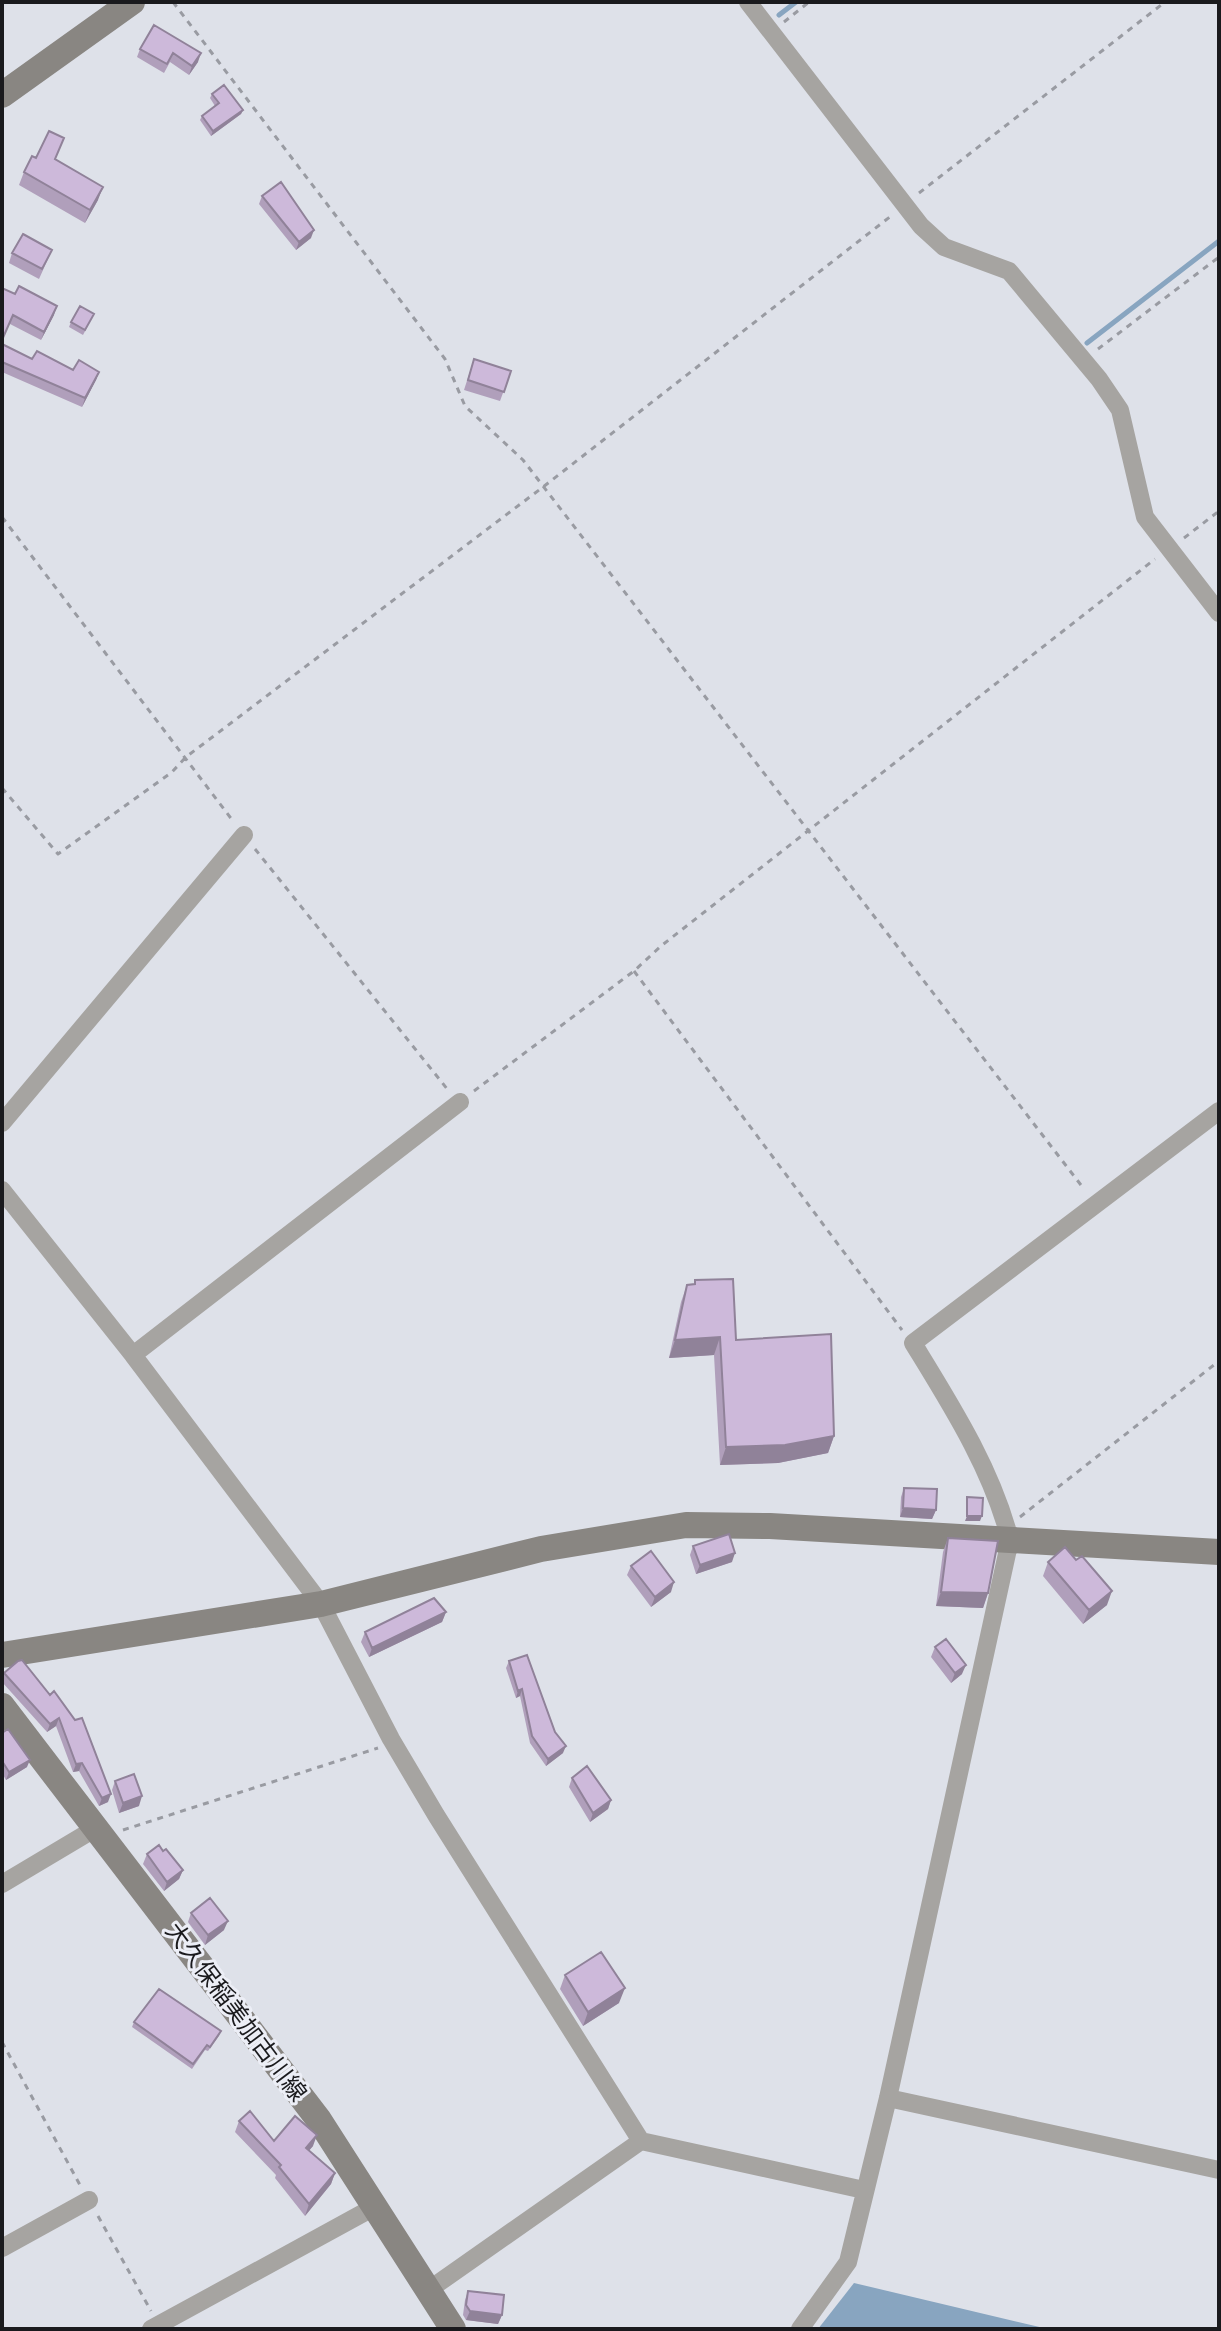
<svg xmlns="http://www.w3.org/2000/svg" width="1221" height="2331" font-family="Signika,'Noto Sans JP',sans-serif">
  <rect width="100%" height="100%" fill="#dee1e9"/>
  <!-- water -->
  <path fill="#88a5c0" d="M854,2283L1048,2329H818Z"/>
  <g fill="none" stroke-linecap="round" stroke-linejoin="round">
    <!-- stream -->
    <path stroke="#88a5c0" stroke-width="5" d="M779,15L796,2
      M1087,343L1219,241"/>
    <!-- path -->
    <path stroke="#999ba2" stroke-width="3" stroke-dasharray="6 6" stroke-linecap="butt" d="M173,2L445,359L465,406L523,460L1084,1189
      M784,22L809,2
      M919,193L1165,2
      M1098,349L1219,257
      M2,517L233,821
      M1184,538L1219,511
      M2,788L58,854L172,772L186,757L543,487L891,216
      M255,849L448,1090
      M634,971L902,1330
      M474,1091L634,971L661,946L1155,559
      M1020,1517L1219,1361
      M123,1830L378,1748
      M2,2042L80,2185
      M98,2216L151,2311"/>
    <!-- street -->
    <path stroke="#a6a4a1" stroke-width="18" d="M748,2L921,226L944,247L1009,271L1099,379L1120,410L1145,517L1219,613
      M2,1123L244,835
      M2,1190L133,1355L321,1604L391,1739L436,1815L641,2141L864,2190
      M133,1355L460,1102
      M2,1884L96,1828
      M888,2098L1219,2170
      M2,2248L89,2200
      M427,2291L641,2141
      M151,2329L376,2206
      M800,2329L848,2262L888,2098L1010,1540C992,1469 951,1405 913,1343L1219,1111"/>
    <!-- secondary -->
    <path stroke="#898682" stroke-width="26" d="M2,95L132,2
      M2,1655L321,1604L541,1549L686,1525L770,1526L1219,1552
      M2,1706L319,2120L453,2329"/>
  </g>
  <!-- wall -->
  <path fill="#b09fbb" d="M154,25L198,62L189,75L170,62L164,73L137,57L140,49Z
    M212,94L243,110L241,114L211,136L200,120L202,116L215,106L210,98Z
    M36,158L56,160L98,200L85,223L19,185L24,172Z
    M262,196L311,238L296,250L259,204Z
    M52,250L39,279L9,263L12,253Z
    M2,288L54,315L41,340L10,324Z
    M94,314L83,335L69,327L71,322Z
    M2,344L32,359L73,370L99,372L96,380L82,407L2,372Z
    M474,359L511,371L500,401L464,390Z
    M695,1280L736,1340L834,1436L828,1453L778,1463L720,1465L714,1355L669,1358L681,1302L687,1285L694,1284Z
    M904,1488L936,1510L932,1519L900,1517L901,1497Z
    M948,1538L988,1593L983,1608L936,1606L943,1552Z
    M693,1546L732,1562L696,1574L690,1555Z
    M1048,1562L1107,1605L1083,1624L1043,1576Z
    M631,1566L671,1592L651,1607L627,1575Z
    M446,1612L442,1622L369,1657L361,1642L365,1632Z
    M935,1647L962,1674L951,1683L931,1657Z
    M509,1661L555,1732L563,1753L546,1766L530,1743L520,1696L516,1698L506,1668Z
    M4,1673L50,1695L108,1802L99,1806L79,1771L73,1772L56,1726L47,1732L2,1682Z
    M2,1733L27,1767L6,1780L2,1773Z
    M572,1778L611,1800L608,1809L590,1822L569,1787Z
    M115,1781L139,1806L119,1813L112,1790Z
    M163,1851L183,1870L179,1879L164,1891L143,1864L147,1854Z
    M191,1913L224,1930L205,1945L188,1922Z
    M565,1975L619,2003L583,2026L560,1989Z
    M134,2022L221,2031L219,2036L208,2051L205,2050L192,2069L132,2027Z
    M239,2121L274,2141L313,2146L309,2150L335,2173L331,2184L305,2216L275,2178L276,2175L235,2132Z
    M468,2291L502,2315L498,2324L466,2320L463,2315L465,2300Z"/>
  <!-- shaded-wall -->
  <path fill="#908299" d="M201,53L198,62L189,75L192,66Z
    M243,110L241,114L211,136L213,131Z
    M103,187L98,200L85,223L90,210Z
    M314,230L311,238L296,250L299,242Z
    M57,306L54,315L41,340L44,332Z
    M99,372L96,380L82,407L85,398Z
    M720,1337L714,1355L669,1358L675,1340Z
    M834,1436L828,1453L778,1463L720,1465L726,1447Z
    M903,1508L936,1510L932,1519L900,1517Z
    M967,1516H982L980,1521H965Z
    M735,1553L732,1562L696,1574L700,1565Z
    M674,1582L671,1592L651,1607L655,1597Z
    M1112,1591L1107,1605L1083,1624L1089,1610Z
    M941,1592L988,1593L983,1608L936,1606Z
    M446,1612L442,1622L369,1657L372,1648Z
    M966,1665L962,1674L951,1683L955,1673Z
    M522,1689L520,1696L516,1698L518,1691Z
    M59,1718L56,1726L47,1732L50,1724Z
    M566,1746L563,1753L546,1766L548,1759Z
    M30,1760L27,1767L6,1780L9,1772Z
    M82,1763L79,1771L73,1772L76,1764Z
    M111,1794L108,1802L99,1806L102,1798Z
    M142,1796L139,1806L119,1813L123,1803Z
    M611,1800L608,1809L590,1822L593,1813Z
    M183,1870L179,1879L164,1891L167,1882Z
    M228,1921L224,1930L205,1945L208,1935Z
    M625,1988L619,2003L583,2026L588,2012Z
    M317,2135L313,2146L302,2159L306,2148Z
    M335,2173L331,2184L305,2216L309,2204Z
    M470,2311L502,2315L498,2324L466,2320Z"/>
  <!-- building -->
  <path fill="#cdb9da" stroke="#908299" stroke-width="2" d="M154,25L201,53L192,66L173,53L167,64L140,49Z
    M224,85L243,110L213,131L202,116L219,103L212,94Z
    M49,131L64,138L55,159L103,187L90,210L24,172L32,156L36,158Z
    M281,182L314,230L299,242L262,196Z
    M23,234L52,250L42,269L12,253Z
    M19,286L57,306L44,332L13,315L2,340V288L15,294Z
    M80,306L94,314L85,330L71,322Z
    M2,344L32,359L37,351L73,370L79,360L99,372L85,398L2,362Z
    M474,359L511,371L504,392L468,380Z
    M733,1279L736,1340L831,1334L834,1436L785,1445L726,1447L720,1337L675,1340L687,1285L695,1284V1280Z
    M904,1488L937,1489L936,1510L903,1508Z
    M967,1497L983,1498L982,1516H967Z
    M729,1534L735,1553L700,1565L693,1546Z
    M948,1538L998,1541L988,1593L941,1592Z
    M1065,1547L1076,1560L1082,1556L1112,1591L1089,1610L1048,1562Z
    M651,1551L674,1582L655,1597L631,1566Z
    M434,1598L446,1612L372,1648L365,1632Z
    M946,1639L966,1665L955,1673L935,1647Z
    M527,1655L555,1732L566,1746L548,1759L532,1736L522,1689L518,1691L509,1661Z
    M22,1660L50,1695L54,1691L75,1720L82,1718L111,1794L102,1798L82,1763L76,1764L59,1718L50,1724L4,1673L18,1661Z
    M8,1729L30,1760L9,1772L2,1761V1733Z
    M587,1766L611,1800L593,1813L572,1778Z
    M134,1774L142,1796L123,1803L115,1781Z
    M159,1845L163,1851L166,1849L183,1870L167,1882L147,1854Z
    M210,1898L228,1921L208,1935L191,1913Z
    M601,1952L625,1988L588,2012L565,1975Z
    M159,1989L221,2031L210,2047L207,2045L193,2064L134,2022Z
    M250,2111L274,2141L295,2116L317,2135L306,2148L335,2173L309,2204L279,2167L281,2165L239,2121Z
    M468,2291L504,2295L502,2315L470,2311L466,2305Z"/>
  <g text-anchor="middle" stroke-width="6" stroke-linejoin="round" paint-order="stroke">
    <!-- street labels -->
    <g font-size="24" fill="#1a1a1d" stroke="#eceef6">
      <text transform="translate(236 2012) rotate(53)" y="8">大久保稲美加古川線</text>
    </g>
  </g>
  <!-- border -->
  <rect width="1221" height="2331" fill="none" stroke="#1a1a1d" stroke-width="8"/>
</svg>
